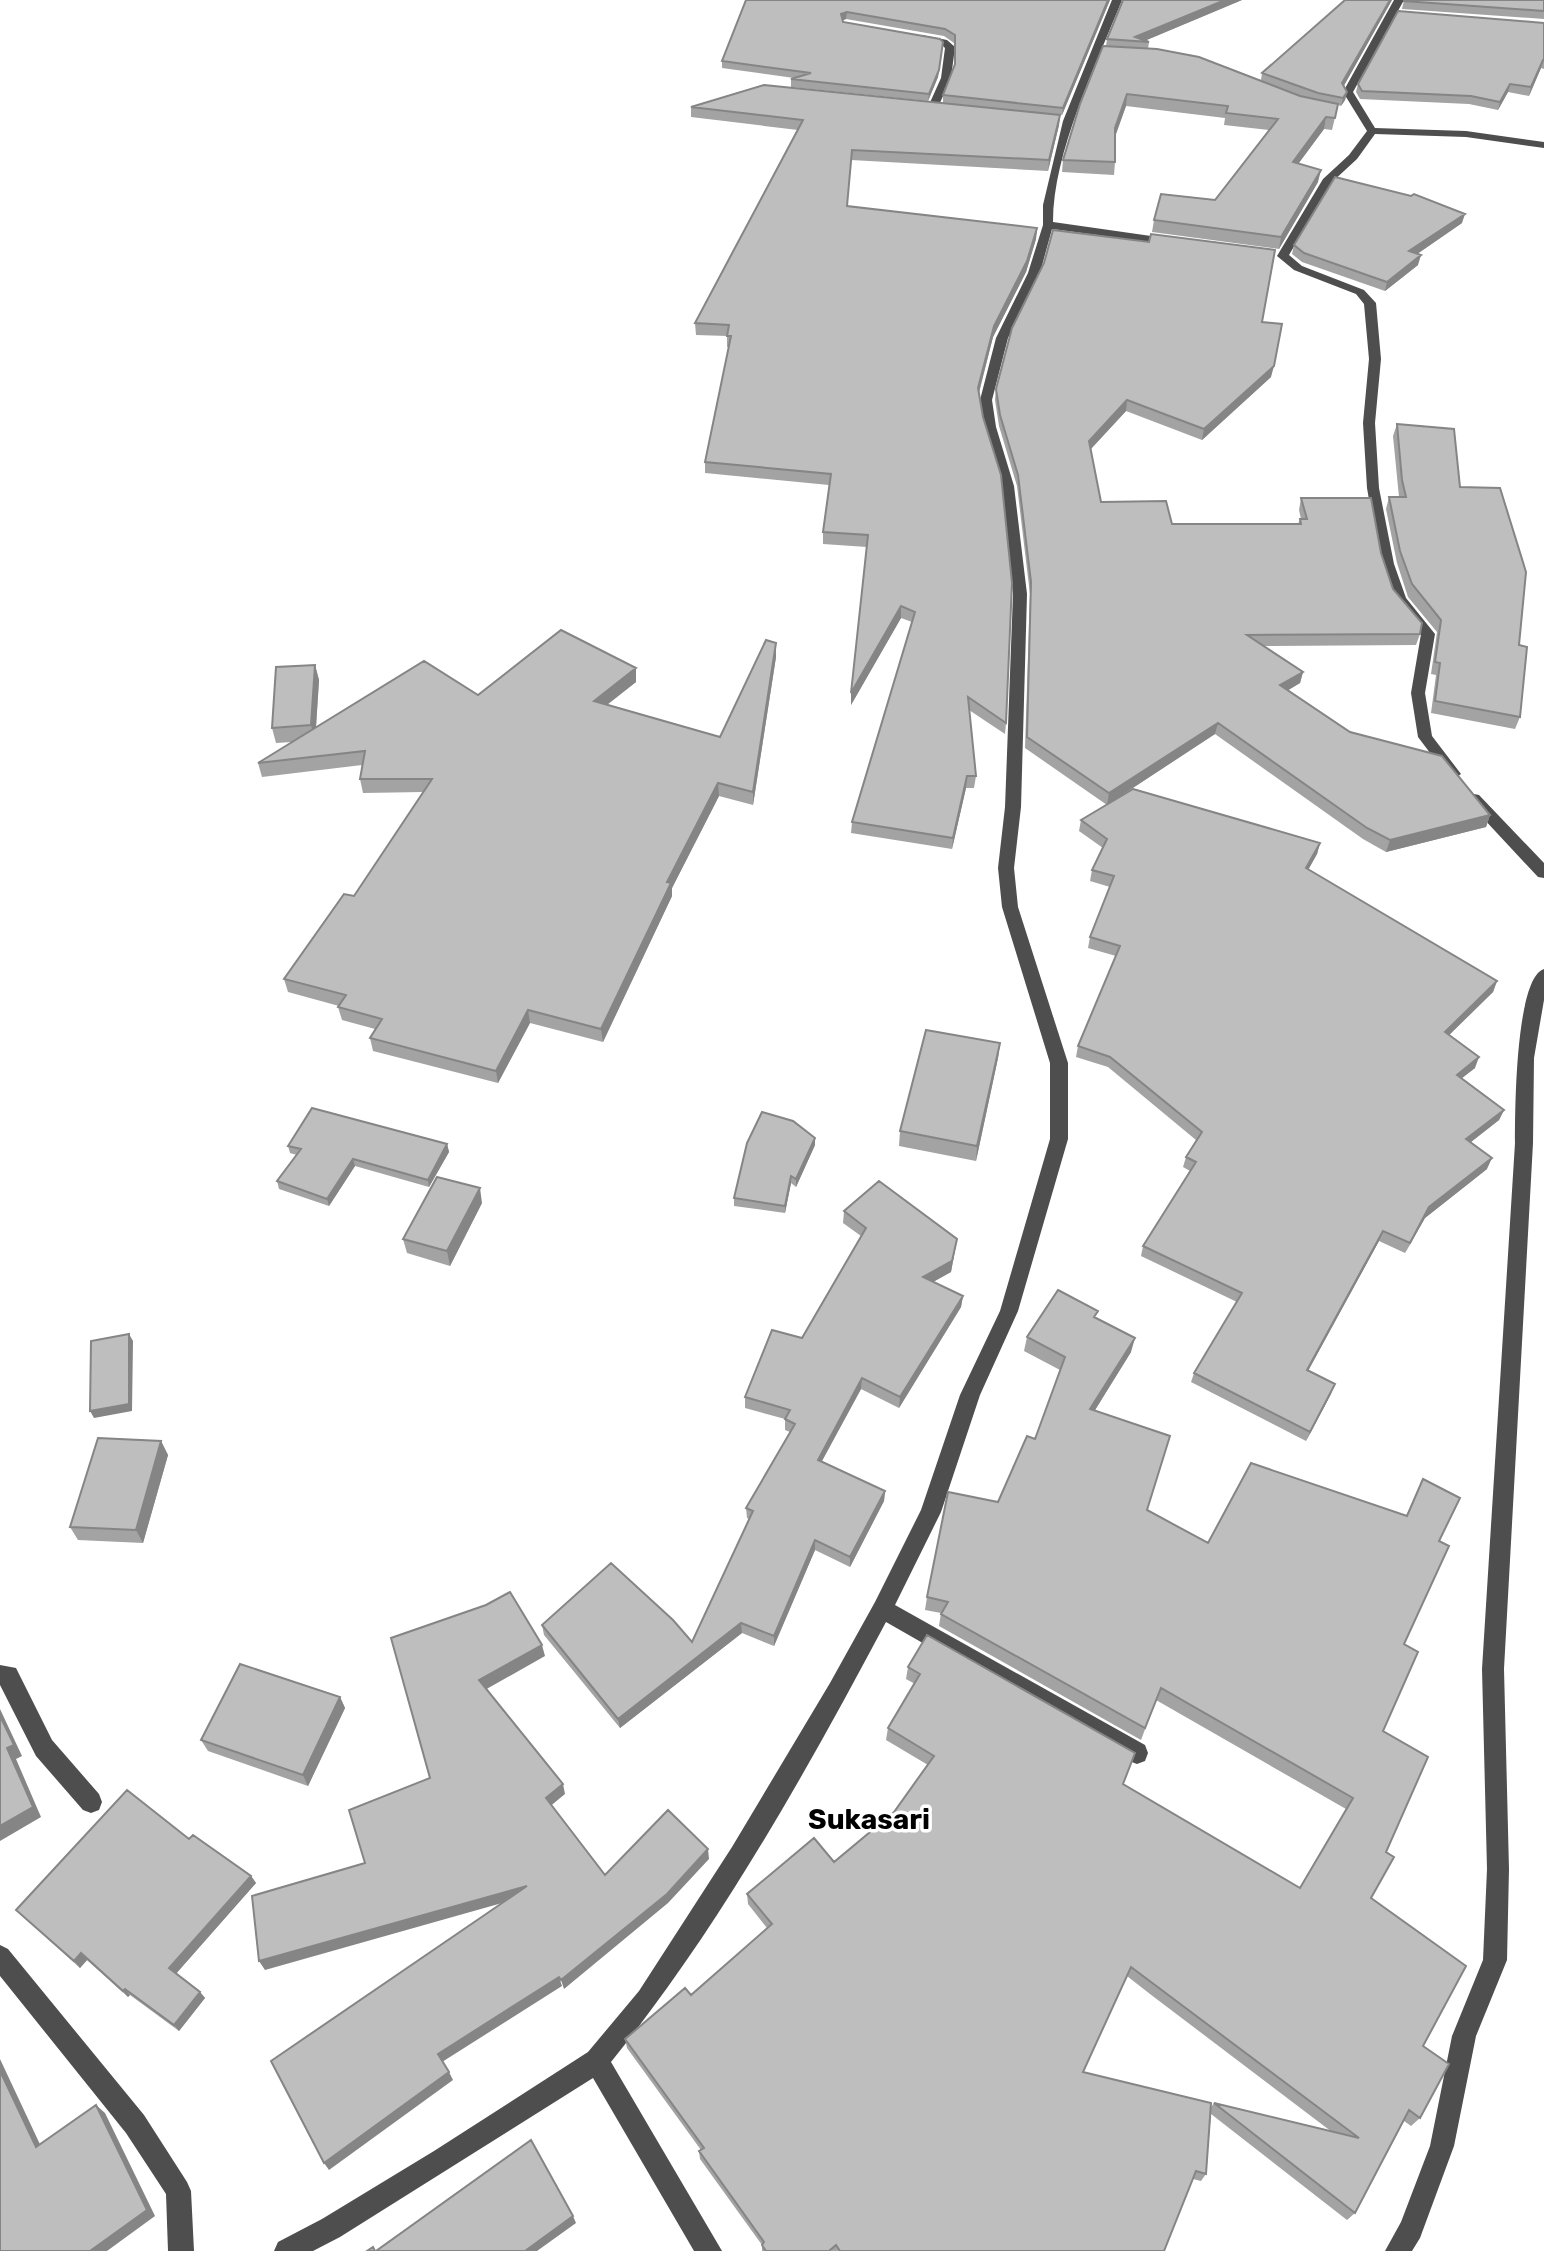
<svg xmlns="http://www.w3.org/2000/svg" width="1544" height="2251" font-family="Rubik,sans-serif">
  <rect width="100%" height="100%" fill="#fff"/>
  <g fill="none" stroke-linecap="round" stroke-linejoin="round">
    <!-- minor -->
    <path fill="#4e4e4e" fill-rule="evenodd" d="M1112,0H1122C1096,65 1053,152 1053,222L1172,239L1178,242L1172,245L1052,229L1040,273L1008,338L992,400L996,427L1014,486L1027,594L1021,807L1014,868L1018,907L1068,1063V1139L1018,1311L980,1395L941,1512L895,1605L1145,1745L1148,1753L1145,1761L1137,1764L1129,1761L886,1622C805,1774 719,1928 611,2062L722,2251H694L593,2078L340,2237L313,2251H274L278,2242L322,2219L434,2151L588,2052L639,1991L732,1847L830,1683L875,1602L921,1510L960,1395L1000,1311L1050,1139V1063L1002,907L998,868L1005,807L1013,594L1002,486L984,427L980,400L996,338L1028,273L1043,225V205L1063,121Z
      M1394,0H1404L1353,92L1375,128L1466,131L1544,142V148L1466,137L1375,134L1357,159L1331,183L1289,255L1302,266L1364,290L1376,303L1381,359L1375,423L1379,488L1394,564L1406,598L1435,634L1425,693L1432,736L1461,774L1454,779L1449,778L1418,737L1411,693L1421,634L1392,599L1380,564L1367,488L1363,423L1369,359L1364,304L1356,294L1294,270L1277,256L1323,179L1349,155L1367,131L1343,92Z
      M922,35L947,40L955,47L951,78L939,105L954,107V111L933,110L928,107L941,78L945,48L941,44L919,40L917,38Z
      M1474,794L1479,795L1544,863V878L1538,877L1469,803L1466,799L1469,795Z
      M1544,969V1000L1534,1058L1533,1143L1504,1669L1509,1869L1507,1960L1476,2036L1454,2146L1420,2238L1412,2251H1385L1401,2222L1430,2146L1452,2036L1483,1960L1487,1869L1482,1669L1515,1143C1515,1115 1515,978 1544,969Z
      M0,1665L16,1668L52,1740L99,1794L102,1802L99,1810L91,1813L83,1810L36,1756L0,1685Z
      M0,1945L8,1949L144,2115L187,2182L191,2191L194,2251H168L166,2194L126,2133L0,1976Z"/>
  </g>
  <!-- wall -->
  <path fill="#a3a3a3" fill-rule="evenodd" d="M746,0H1110L1062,115H1060L1059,125L1048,171L851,160L847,206L1037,228L1036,239L1026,272L993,337L979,393L1006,723L1005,734L969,710L976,776L974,788H966L952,849L851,833L852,822L912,622L901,618L851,705L867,547L823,544V532L829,485L705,473V462L729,347H727V336L696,335L695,323L798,130L691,117V107L943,103V95L955,65L954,43L944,36L846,19L842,21L843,22L942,49L938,77L928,101L791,87V79L794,78L722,68V61Z
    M1123,0H1242L1144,41L1149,42L1148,49L1261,80L1262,73L1392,0L1344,85L1347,92L1345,100L1341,106L1338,105L1332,130L1324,129L1298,164L1318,182L1279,249L1152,232L1154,220L1215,200L1269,130L1224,125L1225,118L1126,106L1115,135V162L1114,175L1062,172L1063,160L1106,46L1107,39Z
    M1404,0H1544V19L1402,9Z
    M1544,23V69L1541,68L1529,96L1508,92L1498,110L1469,104L1360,99L1356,92L1358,84Z
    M1462,223L1417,254L1418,265L1385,291L1302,262L1292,254L1294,245Z
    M1262,322L1271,377L1202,440L1126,411L1091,449L1101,502L1172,524H1298L1300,519H1301L1299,510L1301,498L1381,553L1393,589L1420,634L1416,645L1264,646L1303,672L1300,683L1288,690L1350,732L1490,815L1486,827L1386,852L1363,839L1215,734L1108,804L1320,843L1317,854L1308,870L1497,981L1493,992L1449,1035L1475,1068L1462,1078L1504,1110L1499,1120L1471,1142L1487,1169L1425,1218L1405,1253L1379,1241L1308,1371L1331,1394L1306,1441L1191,1382L1194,1373L1237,1302L1141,1256L1143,1246L1190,1171L1183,1167L1186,1157L1196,1140L1108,1067L1076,1057L1078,1046L1116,956L1088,948L1090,937L1110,887L1090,881L1092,870L1103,848L1079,831L1081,820L1107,805L1025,748L1030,594L1017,486L999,426L995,400L996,389Z
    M1397,424L1460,487L1519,645L1520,717L1515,729L1431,713L1436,675L1431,674L1437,632L1408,597L1397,563L1386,509L1389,497H1399L1393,436Z
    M776,643V657L753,805L719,796L672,888V896L603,1042L530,1023L498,1083L373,1051L370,1038L375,1029L342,1020L338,1007L339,1006L288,992L284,979L354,896L423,792L363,793L360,779L362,765L262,777L258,763L292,742L276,743L272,728L315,665L319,680L316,728L478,695L636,682L607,705L720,737Z
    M1000,1043L998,1058L976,1161L899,1146L900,1131Z
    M447,1144L449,1152L429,1187L355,1166L329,1206L279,1189L277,1181L297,1155L290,1153L288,1146Z
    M815,1145L796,1187L791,1183L785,1213L734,1206V1198Z
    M482,1203L450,1266L407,1253L403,1239Z
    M844,1211L957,1239L951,1272L933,1282L963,1296L961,1307L899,1408L861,1389L822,1461L885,1491L884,1501L850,1567L815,1550L774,1646L742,1633L620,1728L544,1635L542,1625L692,1642L749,1519L747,1518L746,1508L790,1432L785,1430V1419L745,1408V1397L802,1338L861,1236L843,1223Z
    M1096,1318L1131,1352L1095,1410L1147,1510L1208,1543L1406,1516L1423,1479L1439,1541L1404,1644L1383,1731L1386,1852L1371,1898L1423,2046L1420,2118L1411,2126L1404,2121L1355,2213L1347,2220L1211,2114L1206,2174L1201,2181L1193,2179L1164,2251H762V2245L700,2159L699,2151L701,2150L627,2048L625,2039L691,1995L767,1928L748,1904L747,1894L834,1862L894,1812L928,1765L886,1740L888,1728L915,1684L906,1679L908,1667L1123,1784L1300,1888L1346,1809L1156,1700L1141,1740L939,1626L941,1613L925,1610L927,1597L998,1502L1035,1439L1060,1370L1024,1351L1027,1337ZM1127,1976L1150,1994L1332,2132L1214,2103L1211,2107L1083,2072Z
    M161,1441L168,1455L143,1543L78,1540L70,1527Z
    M340,1697L345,1708L308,1786L208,1751L201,1740Z
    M189,1839L251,1876L256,1883L176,1973L200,1992L205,1998L179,2031L130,1995L128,1997L87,1960L80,1968L16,1910Z"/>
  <!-- shaded-wall -->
  <path fill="#858585" d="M1108,0H1110L1062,115L1063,108Z
    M1225,0H1242L1142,42L1135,37Z
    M1390,0H1392L1341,91L1342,83Z
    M847,12L846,19L841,21V14Z
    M942,49L938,77L928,101L929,94Z
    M1543,60L1541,68L1529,96L1531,87Z
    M1510,84L1508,92L1498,110L1500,102Z
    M1347,92L1345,100L1341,106L1343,98Z
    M1127,94L1126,106L1114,140L1115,128Z
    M1060,115L1059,125L1048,171L1049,160Z
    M1326,117L1324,129L1290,175L1293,162Z
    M1321,170L1318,182L1279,249L1281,237Z
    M1465,214L1462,223L1407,261L1409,251Z
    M1037,228L1036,239L1026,272L993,337L977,399L978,388L994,326Z
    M1421,255L1418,265L1385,291L1387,282Z
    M1274,366L1271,377L1202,440L1204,429Z
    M1127,400L1126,411L1088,452L1089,441Z
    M901,606V618L851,705V693Z
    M776,643V657L753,805V792Z
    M315,665L319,680L315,741L311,725Z
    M636,668V682L595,714L594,701Z
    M1303,672L1300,683L1277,697L1280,685Z
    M1218,723L1215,734L1107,805L1109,793Z
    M967,776L966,788L952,849L953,838Z
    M718,783L719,796L672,888V896L603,1042L601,1029L667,882Z
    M1490,815L1486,827L1386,852L1390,840Z
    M1320,843L1317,854L1303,879L1306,868Z
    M1497,981L1493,992L1441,1043L1445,1032Z
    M528,1010L530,1023L498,1083L496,1071Z
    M1000,1043L998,1058L976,1161L977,1146Z
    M1479,1057L1475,1068L1453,1085L1457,1075Z
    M1504,1110L1499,1120L1462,1149L1466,1139Z
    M815,1138V1145L796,1187V1179Z
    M447,1144L449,1152L429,1187L428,1180Z
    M1492,1158L1487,1169L1425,1218L1405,1253L1429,1207Z
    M353,1159L355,1166L329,1206L327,1199Z
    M791,1176V1183L785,1213V1206Z
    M480,1188L482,1203L450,1266L447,1251Z
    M1383,1231L1379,1241L1303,1380L1307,1370Z
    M957,1239L951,1272L922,1288L923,1277Z
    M963,1296L961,1307L899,1408L900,1397Z
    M129,1334L133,1341L132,1411L94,1418L90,1411Z
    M1135,1338L1131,1352L1087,1423L1090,1409Z
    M862,1378L861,1389L817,1470L818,1460Z
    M1335,1384L1331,1394L1306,1441L1310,1432Z
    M161,1441L168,1455L143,1543L136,1530Z
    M885,1491L884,1501L850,1567V1557Z
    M815,1540V1550L774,1646V1636Z
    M741,1623L742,1633L620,1728L618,1719Z
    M542,1645L545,1656L483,1691L479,1680Z
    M340,1697L345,1708L308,1786L303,1775Z
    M0,1709L22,1756L16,1759L41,1817L0,1841V1826L7,1748L0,1716Z
    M563,1784L565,1794L548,1808L546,1798Z
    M708,1849L709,1859L668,1903L564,1989L561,1980Z
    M251,1876L256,1883L175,1975L169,1968Z
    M527,1886L530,1895L265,1970L259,1961Z
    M81,1953L87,1960L80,1968L74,1961Z
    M559,1977L562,1986L442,2062L438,2054Z
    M125,1989L130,1995L128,1997L123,1991Z
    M200,1992L205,1998L179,2031L174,2025Z
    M0,2059L45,2155L36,2147L0,2071Z
    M449,2072L453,2080L329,2170L324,2163Z
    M96,2105L105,2113L155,2216L107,2251H90Z
    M573,2216L576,2223L537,2251H525Z"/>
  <!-- building -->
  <path fill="#bebebe" stroke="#858585" stroke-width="2" d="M746,0H1108L1063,108L943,95L955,64V35L945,29L847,12L841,14L843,22L940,39L943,42L939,70L929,94L791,79L811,73L722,61Z
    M1123,0H1225L1135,37L1149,42L1107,39Z
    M1345,0H1390L1342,83L1347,92L1343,98L1318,93L1262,73Z
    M1404,0H1544V11L1404,1Z
    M1398,11L1544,23V60H1543L1531,87L1510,84L1500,102L1471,96L1362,91L1358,84Z
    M1103,46L1157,49L1199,57L1300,96L1338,104L1335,118L1326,117L1293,162L1321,170L1281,237L1154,220L1161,194L1215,200L1278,119L1226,113L1228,106L1127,94L1115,128V162L1063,160L1080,104Z
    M764,85L1060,115L1049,160L852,150L847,206L1037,228L1027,261L994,326L978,388L983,417L1001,475L1012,583L1006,723L968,697L976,776H967L953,838L852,822L915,612L901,606L851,693L868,535L823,532L831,474L705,462L731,336H727L729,325L695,323L803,120L691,107Z
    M1335,177L1411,196L1414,194L1465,214L1409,251L1421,255L1387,282L1304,253L1294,245Z
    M1053,230L1149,242L1151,234L1275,250L1262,322L1282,324L1274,366L1204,429L1127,400L1089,441L1101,502L1166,501L1172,524H1301L1300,519H1307L1301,498H1371L1381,553L1393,589L1422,623L1420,634L1247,635L1303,672L1280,685L1350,732L1442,756L1490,815L1390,840L1367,828L1218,723L1109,793L1027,737L1031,582L1018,475L1000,415L996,389L1012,328L1044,263Z
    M1397,424L1454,429L1460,487L1500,488L1526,572L1519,645L1527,647L1520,717L1435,701L1440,663L1435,662L1441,620L1412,584L1400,551L1389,497H1406L1402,480Z
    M561,630L636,668L594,701L720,737L766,640L776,643L753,792L718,783L667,882L671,883L601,1029L528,1010L496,1071L370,1038L382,1019L338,1007L346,995L284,979L344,894L354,896L432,779H360L365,751L258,763L424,661L478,695Z
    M315,665L311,725L272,728L276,667Z
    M1133,789L1320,843L1306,868L1497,981L1445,1032L1479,1057L1457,1075L1504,1110L1466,1139L1492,1158L1429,1207L1410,1243L1383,1231L1307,1370L1335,1384L1310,1432L1194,1373L1242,1293L1143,1246L1196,1162L1186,1157L1202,1132L1110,1057L1078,1046L1120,946L1090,937L1114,876L1092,870L1107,839L1081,820Z
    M926,1030L1000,1043L977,1146L900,1131Z
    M312,1108L447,1144L428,1180L353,1159L327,1199L277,1181L301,1149L288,1146Z
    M762,1112L793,1121L815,1138L796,1179L791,1176L785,1206L734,1198L747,1143Z
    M437,1177L480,1188L447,1251L403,1239Z
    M879,1181L957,1239L952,1261L923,1277L963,1296L900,1397L862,1378L818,1460L885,1491L850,1557L815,1540L774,1636L741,1623L618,1719L542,1625L611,1563L673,1620L692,1642L753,1511L746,1508L795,1424L785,1419L790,1410L745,1397L772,1330L802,1338L866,1228L844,1211Z
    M1058,1290L1098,1311L1094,1317L1135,1338L1090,1409L1170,1436L1147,1510L1208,1543L1251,1463L1407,1516L1423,1479L1460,1498L1439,1541L1449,1546L1404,1644L1418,1652L1383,1731L1428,1757L1386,1852L1394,1857L1371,1898L1466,1966L1423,2046L1449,2064L1420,2118L1409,2110L1355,2213L1214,2103L1359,2138L1131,1967L1083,2072L1211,2103L1206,2174L1196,2171L1164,2251H840L836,2245L829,2251H766L762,2245L764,2242L699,2151L704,2148L625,2039L685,1988L691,1995L772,1924L747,1894L814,1838L834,1862L894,1812L934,1756L888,1728L920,1674L908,1667L927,1635L1135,1753L1123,1784L1300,1888L1353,1798L1161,1688L1145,1728L941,1614L948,1602L927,1597L948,1492L998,1502L1027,1436L1035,1439L1065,1357L1027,1337Z
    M129,1334V1404L90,1411L91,1341Z
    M98,1438L161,1441L136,1530L70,1527Z
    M510,1592L542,1645L479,1680L563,1784L546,1798L605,1875L668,1810L708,1849L667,1894L561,1980L559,1977L438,2054L449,2072L324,2163L271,2061L527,1886L259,1961L252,1896L365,1863L349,1810L430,1778L391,1638L486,1605Z
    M240,1664L340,1697L303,1775L201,1740Z
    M0,1716L14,1745L7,1748L33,1807L0,1826Z
    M127,1790L189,1839L193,1835L251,1876L169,1968L200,1992L174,2025L125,1989L123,1991L81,1953L74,1961L16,1910Z
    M0,2071L36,2147L96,2105L147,2210L90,2251H0Z
    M531,2140L573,2216L525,2251H376Z
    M373,2247L375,2251H367Z"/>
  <g text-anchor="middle" stroke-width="7" stroke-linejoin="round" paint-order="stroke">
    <!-- near-quarter labels -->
    <g font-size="28" font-weight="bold" fill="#000" stroke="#fff">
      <text x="869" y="1829">Sukasari</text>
    </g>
  </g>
</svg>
